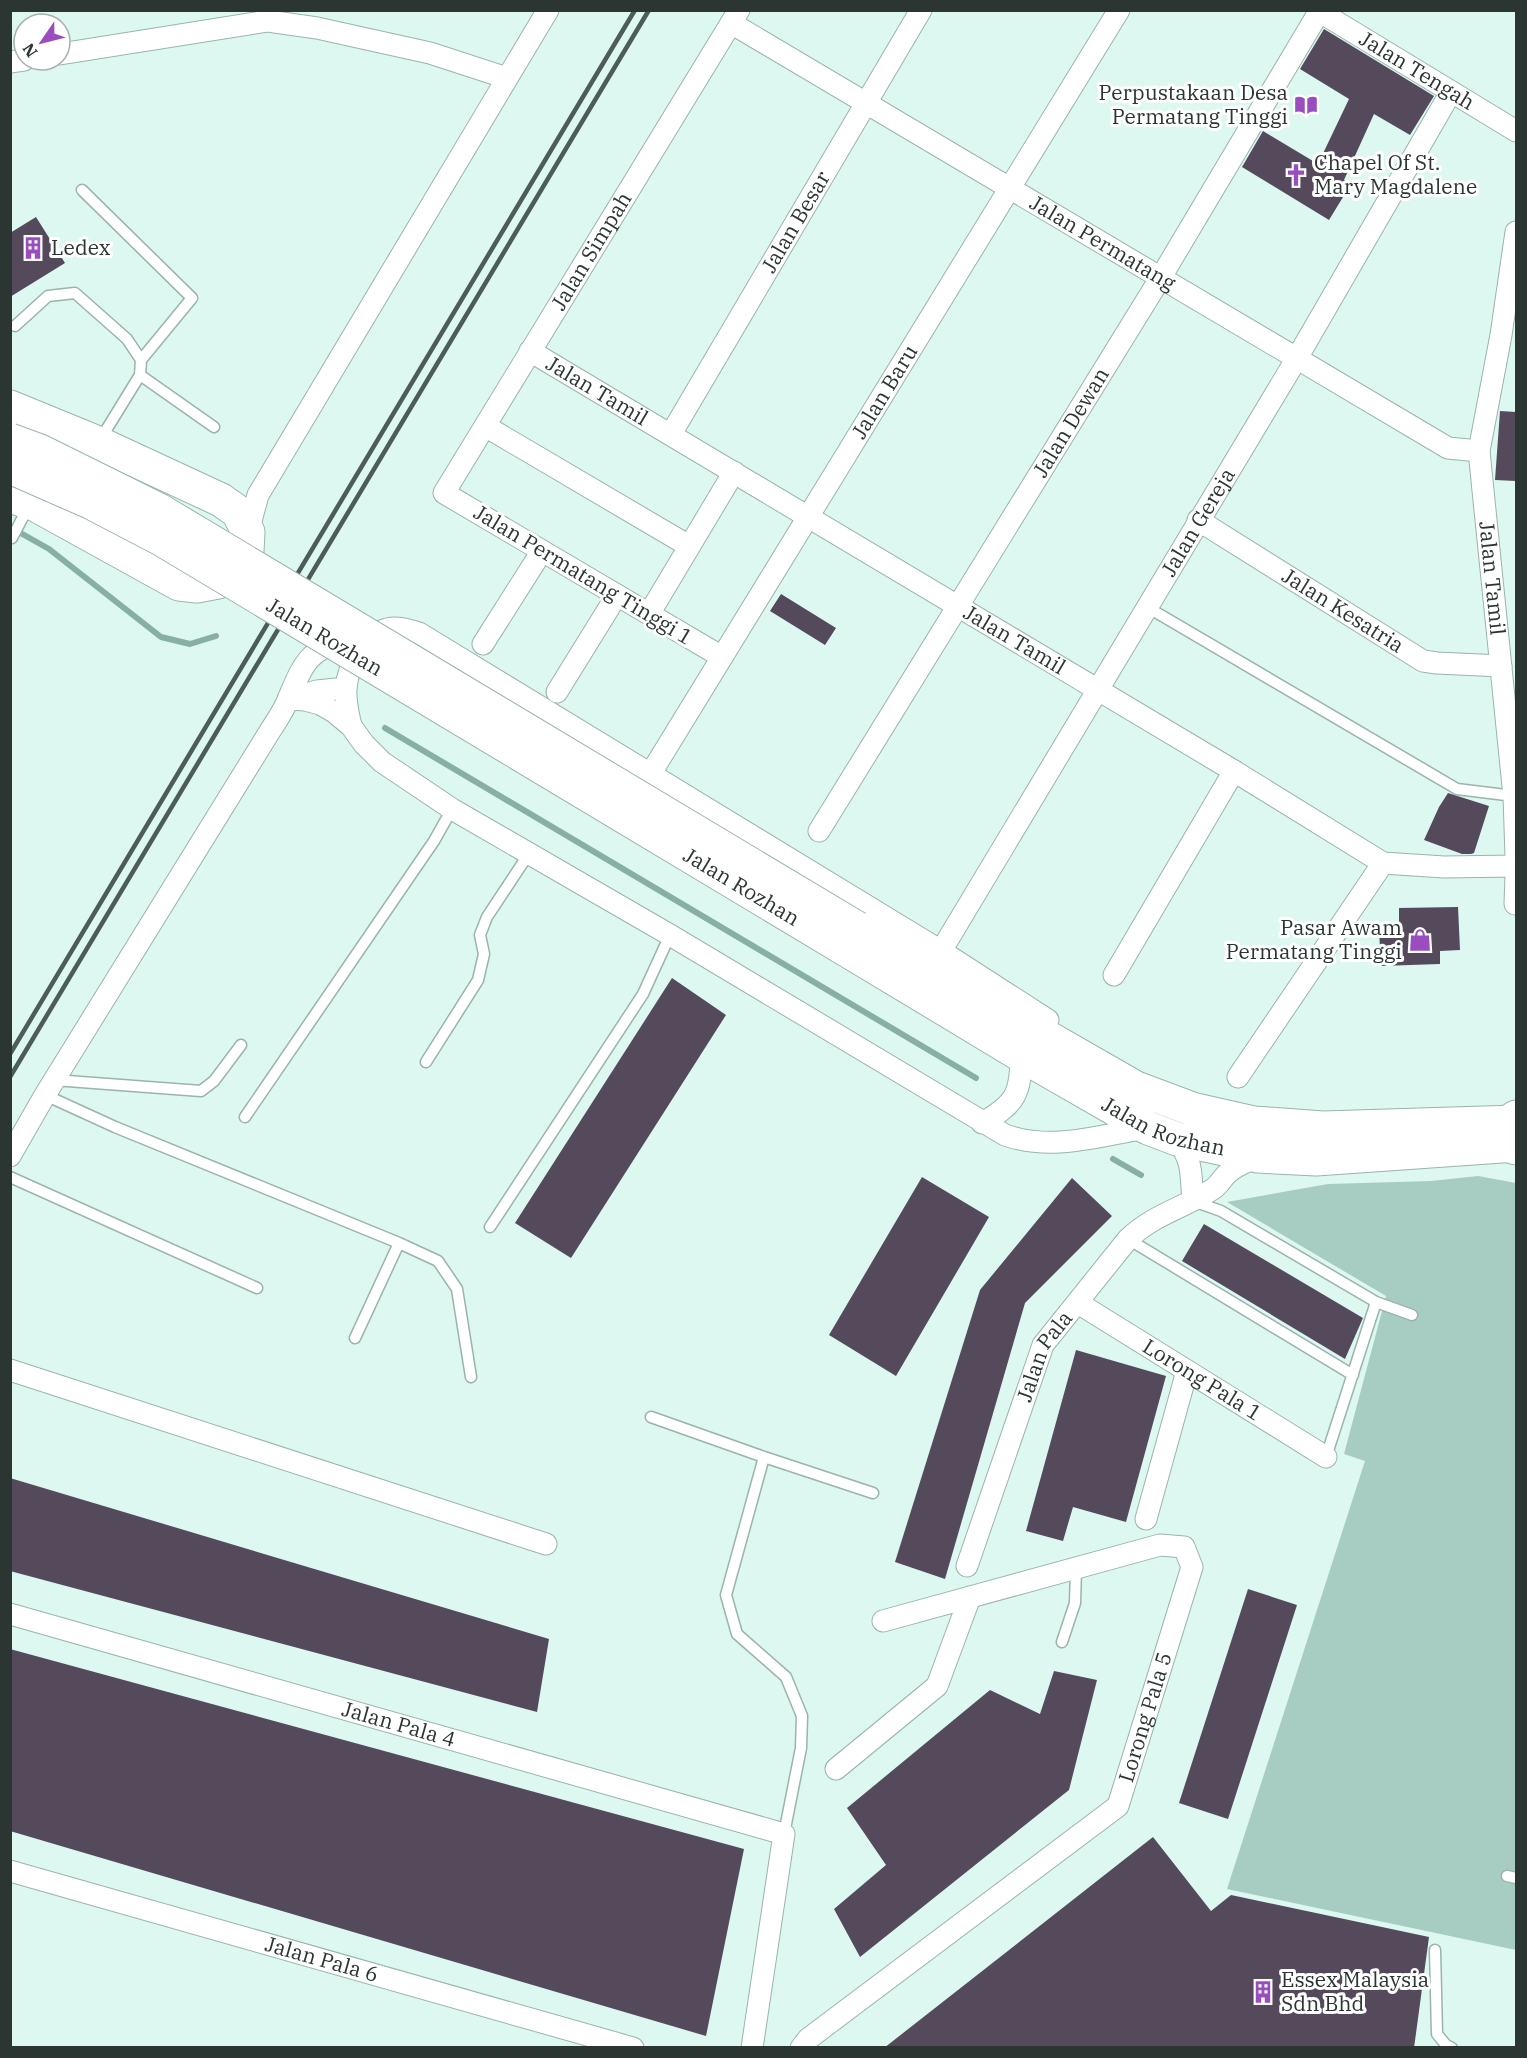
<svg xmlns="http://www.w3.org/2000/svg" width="1527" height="2058" font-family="'IBM Plex Serif',serif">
  <rect width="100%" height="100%" fill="#dcf8f0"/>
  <!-- green -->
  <path fill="#a7cdc3" d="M1478,1176L1516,1183V1950L1227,1889L1365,1461L1344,1454L1386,1296L1227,1202L1328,1184L1431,1181Z"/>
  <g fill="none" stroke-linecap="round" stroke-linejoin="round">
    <!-- stream -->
    <path stroke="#87afa5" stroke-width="6" d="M10,527L49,549L161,637L190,644L216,636
      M385,728L976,1078
      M1113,1159L1141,1175"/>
  </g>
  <!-- building -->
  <path fill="#554a5b" d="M1324,29L1434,96L1410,135L1374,114L1344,180L1351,184L1329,220L1242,167L1263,131L1318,164L1349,99L1300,69Z
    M36,217L65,263L10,297V233Z
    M1500,411L1516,412V481L1495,480Z
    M781,594L836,628L825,645L770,611Z
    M1448,793L1489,806L1474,853L1471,854H1462L1424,840L1439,807Z
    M1458,907L1460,950L1440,951V964L1381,966L1379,930H1399V908Z
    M672,978L726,1015L571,1258L515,1223Z
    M922,1177L989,1217L896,1376L829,1335Z
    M1072,1178L1112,1216L1025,1303L945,1579L895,1562L980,1290Z
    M1204,1224L1363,1318L1345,1359L1182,1261Z
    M1076,1350L1166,1376L1126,1522L1073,1507L1063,1541L1026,1531Z
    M10,1478L549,1639L537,1712L10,1571Z
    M1248,1589L1297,1605L1228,1819L1179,1803Z
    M10,1649L744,1849L706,2036L10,1831Z
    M1054,1671L1097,1680L1069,1790L860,1957L834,1909L886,1865L847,1808L990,1690L1040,1714Z
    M1153,1837L1211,1911L1231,1895L1429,1937L1414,2048H884Z"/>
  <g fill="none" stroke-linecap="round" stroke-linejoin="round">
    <!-- lane casing -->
    <g stroke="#9ab4ad" stroke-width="13">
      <path id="lane" d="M82,190L192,298L141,360
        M15,326L48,296L75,293L127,339L141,360L140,375L100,440
        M140,375L214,427
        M12,538L24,515L32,509
        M1147,607L1457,789L1514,796
        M426,1062L478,980L484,954L480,935L487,917L530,852
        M54,1080L201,1091L214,1081L241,1045
        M45,1095L115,1127L399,1243L438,1261L457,1289L471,1377
        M245,1117L434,841L452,809
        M10,1177L257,1288
        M1193,1201L1221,1211L1376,1302L1412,1315
        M490,1227L643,994L670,935
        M1128,1239L1353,1375
        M355,1338L399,1243
        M651,1417L764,1457L726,1595L737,1634L786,1677L802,1716L801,1748L784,1834
        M764,1457L873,1493
        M1326,1457L1376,1302
        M1062,1642L1075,1603L1076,1568
        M1507,1876L1516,1878
        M1435,1950L1437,2034L1446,2045L1452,2048"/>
    </g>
    <!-- street casing -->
    <g stroke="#9ab4ad" stroke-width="23">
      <g id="street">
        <path id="s1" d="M1317,10L1516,131"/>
        <path id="s2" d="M731,23L1448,448L1479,451"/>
        <path d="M60,54L268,21L317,28L430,53L507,78"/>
        <path d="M10,62L24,60"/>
        <path id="s3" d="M1516,232L1501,335L1479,451L1514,796L1516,857"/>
        <path id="s4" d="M530,351L1234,771L1383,863L1444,867L1516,866"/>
        <path d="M485,426L689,546"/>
        <path id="s5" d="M671,434L921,10"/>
        <path id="s6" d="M1198,520L1423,661L1437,663L1501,666"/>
        <path d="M248,532L258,495L548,10"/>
        <path d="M649,614L734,472"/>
        <path d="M483,644L542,551"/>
        <path id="s7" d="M722,657L444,493L739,10"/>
        <path d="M557,692L617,595"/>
        <path d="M295,697L317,691L346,688"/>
        <path d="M289,699L305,700L320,704L334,712L351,726L364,744L382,762L452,809L670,935L1005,1135C1054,1152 1098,1135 1148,1128"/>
        <path d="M351,726C348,713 345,701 346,688C348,666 364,636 387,629C398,626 409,630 419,633L941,951L1048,1020"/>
        <path id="s8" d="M651,773L1119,10"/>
        <path id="s9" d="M819,831L1161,277L1319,12"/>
        <path d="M1515,904L1516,876"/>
        <path id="s10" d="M941,951L1297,358L1451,92"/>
        <path d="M1114,975L1234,771"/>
        <path d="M1238,1077L1383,863"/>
        <path d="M982,1123C1016,1104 1021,1093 1021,1055"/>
        <path d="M1177,1139C1194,1165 1190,1171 1193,1200"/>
        <path d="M10,1156L45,1095L270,731C277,720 285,709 289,697C302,667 308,649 342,642"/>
        <path id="s11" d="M1078,1303L1326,1457"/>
        <path d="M10,1370L546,1544"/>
        <path d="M1146,1519L1187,1371"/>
        <path id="s12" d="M967,1566L1043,1345L1128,1239C1154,1214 1184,1208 1213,1189C1219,1185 1223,1177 1229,1172C1237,1165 1249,1161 1258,1156"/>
        <path id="s13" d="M10,1614L784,1834L752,2048"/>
        <path d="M836,1769L937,1686L970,1597"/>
        <path id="s14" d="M10,1871L633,2048"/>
        <path id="s15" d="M801,2048L808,2039L1118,1806L1192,1567L1184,1547L1160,1545L883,1621"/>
      </g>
    </g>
    <!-- primary casing -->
    <g stroke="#9ab4ad" stroke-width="35">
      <g id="primary">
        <path d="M10,407L98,443L221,500L238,512L248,532L247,551L231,576L218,582L197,586L179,584L36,505L10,496"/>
        <path d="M857,928L1136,1088L1192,1109L1254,1123L1323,1128L1516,1122"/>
        <path id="s16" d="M840,946L1021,1055L1148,1128L1177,1139L1258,1156L1316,1159L1516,1145"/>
      </g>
    </g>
    <!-- highway casing -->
    <g stroke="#9ab4ad" stroke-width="35">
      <path id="highway" d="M1509,1122L1516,1117
        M1506,1145L1516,1148"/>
    </g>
    <!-- lane -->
    <use href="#lane" stroke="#fff" stroke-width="10"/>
    <!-- street -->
    <use href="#street" stroke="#fff" stroke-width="21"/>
    <!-- primary -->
    <use href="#primary" stroke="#fff" stroke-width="33"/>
    <!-- highway -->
    <use href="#highway" stroke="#fff" stroke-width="33"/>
    <!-- rail -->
    <path stroke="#4e5c58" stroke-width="4.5" d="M10,1054L635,10
      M10,1077L649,10"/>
    <!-- primary-bridge casing -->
    <g stroke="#9ab4ad" stroke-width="35" stroke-linecap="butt">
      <g id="primary-bridge">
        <path d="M10,440L40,451L159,510L857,928"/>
        <path id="s17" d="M10,467L92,503L161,539L840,946"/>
      </g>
    </g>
    <!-- primary-bridge -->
    <use href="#primary-bridge" stroke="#fff" stroke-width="33"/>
  </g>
  <!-- icons -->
  <defs>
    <g id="library-bare" transform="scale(1.8)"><path d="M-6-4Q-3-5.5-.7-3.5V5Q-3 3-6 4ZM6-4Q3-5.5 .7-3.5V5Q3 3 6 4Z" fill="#994dbe" stroke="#fff" stroke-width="2.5" paint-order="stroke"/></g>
    <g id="church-bare" transform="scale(1.8)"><path d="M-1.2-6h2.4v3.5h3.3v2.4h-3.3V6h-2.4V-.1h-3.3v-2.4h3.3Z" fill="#994dbe" stroke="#fff" stroke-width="2.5" paint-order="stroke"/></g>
    <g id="building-bare" transform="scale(1.8)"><path d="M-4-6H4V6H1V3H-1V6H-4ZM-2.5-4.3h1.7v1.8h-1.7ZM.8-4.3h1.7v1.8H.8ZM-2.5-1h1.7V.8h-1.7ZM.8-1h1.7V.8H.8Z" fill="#994dbe" stroke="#fff" stroke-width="2.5" paint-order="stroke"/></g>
    <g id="shop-bare" transform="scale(1.8)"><path d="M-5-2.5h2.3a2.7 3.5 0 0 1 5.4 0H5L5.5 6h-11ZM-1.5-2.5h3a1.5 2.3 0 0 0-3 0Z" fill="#994dbe" stroke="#fff" stroke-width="2.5" paint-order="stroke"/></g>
  </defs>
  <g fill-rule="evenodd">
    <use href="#library-bare" x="1306" y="105"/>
    <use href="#church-bare" x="1296" y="175"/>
    <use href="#building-bare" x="33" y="248"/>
    <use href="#shop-bare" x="1420" y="940"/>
    <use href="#building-bare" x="1263" y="1992"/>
  </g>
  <g text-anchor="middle" stroke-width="6" stroke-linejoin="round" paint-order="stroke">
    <!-- street labels -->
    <g font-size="21" fill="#2b3633" stroke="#fff">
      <text dy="7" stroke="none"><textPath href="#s1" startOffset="117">Jalan Tengah</textPath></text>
      <text dy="7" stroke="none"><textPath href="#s5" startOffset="246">Jalan Besar</textPath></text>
      <text dy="7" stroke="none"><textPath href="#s2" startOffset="432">Jalan Permatang</textPath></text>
      <text dy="7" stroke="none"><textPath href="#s7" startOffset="606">Jalan Simpah</textPath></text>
      <text dy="7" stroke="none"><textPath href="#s4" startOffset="78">Jalan Tamil</textPath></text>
      <text dy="7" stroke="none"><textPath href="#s8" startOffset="447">Jalan Baru</textPath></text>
      <text dy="7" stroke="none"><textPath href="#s9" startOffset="480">Jalan Dewan</textPath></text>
      <text dy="7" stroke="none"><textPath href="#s10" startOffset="500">Jalan Gereja</textPath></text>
      <text transform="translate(583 575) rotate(31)" y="7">Jalan Permatang Tinggi 1</text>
      <text dy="7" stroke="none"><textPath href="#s3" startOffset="350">Jalan Tamil</textPath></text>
      <text dy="7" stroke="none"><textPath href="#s6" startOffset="171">Jalan Kesatria</textPath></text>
      <text dy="7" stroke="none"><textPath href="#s17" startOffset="358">Jalan Rozhan</textPath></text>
      <text dy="7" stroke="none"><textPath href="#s4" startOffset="564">Jalan Tamil</textPath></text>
      <text dy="7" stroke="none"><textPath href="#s17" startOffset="844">Jalan Rozhan</textPath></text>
      <text dy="7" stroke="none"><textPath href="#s16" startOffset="372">Jalan Rozhan</textPath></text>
      <text dy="7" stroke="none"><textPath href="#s12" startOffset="224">Jalan Pala</textPath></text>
      <text dy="7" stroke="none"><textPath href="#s11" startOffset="146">Lorong Pala 1</textPath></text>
      <text dy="7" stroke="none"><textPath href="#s15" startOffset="492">Lorong Pala 5</textPath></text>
      <text dy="7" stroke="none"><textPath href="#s13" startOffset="404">Jalan Pala 4</textPath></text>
      <text dy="7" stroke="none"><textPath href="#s14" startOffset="324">Jalan Pala 6</textPath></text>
    </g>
    <!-- poi labels -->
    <g font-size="21" fill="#2b3633" stroke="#fff" text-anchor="start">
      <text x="1288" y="100" text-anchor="end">Perpustakaan Desa<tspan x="1288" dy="24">Permatang Tinggi</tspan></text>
      <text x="1314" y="170">Chapel Of St.<tspan x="1314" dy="24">Mary Magdalene</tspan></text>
      <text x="51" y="255">Ledex</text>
      <text x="1402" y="935" text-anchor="end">Pasar Awam<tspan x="1402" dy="24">Permatang Tinggi</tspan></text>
      <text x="1281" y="1987">Essex Malaysia<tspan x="1281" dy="24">Sdn Bhd</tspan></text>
    </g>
  </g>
  <!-- border -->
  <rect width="1527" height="2058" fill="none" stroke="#2b3633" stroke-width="24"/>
  <!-- north arrow -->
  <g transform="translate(42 42) rotate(235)"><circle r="28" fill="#ffffff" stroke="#aaafad" stroke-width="1.5"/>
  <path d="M0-4.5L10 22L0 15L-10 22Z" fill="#994dbe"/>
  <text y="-9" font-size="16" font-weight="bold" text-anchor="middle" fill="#2b3633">N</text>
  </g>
</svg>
